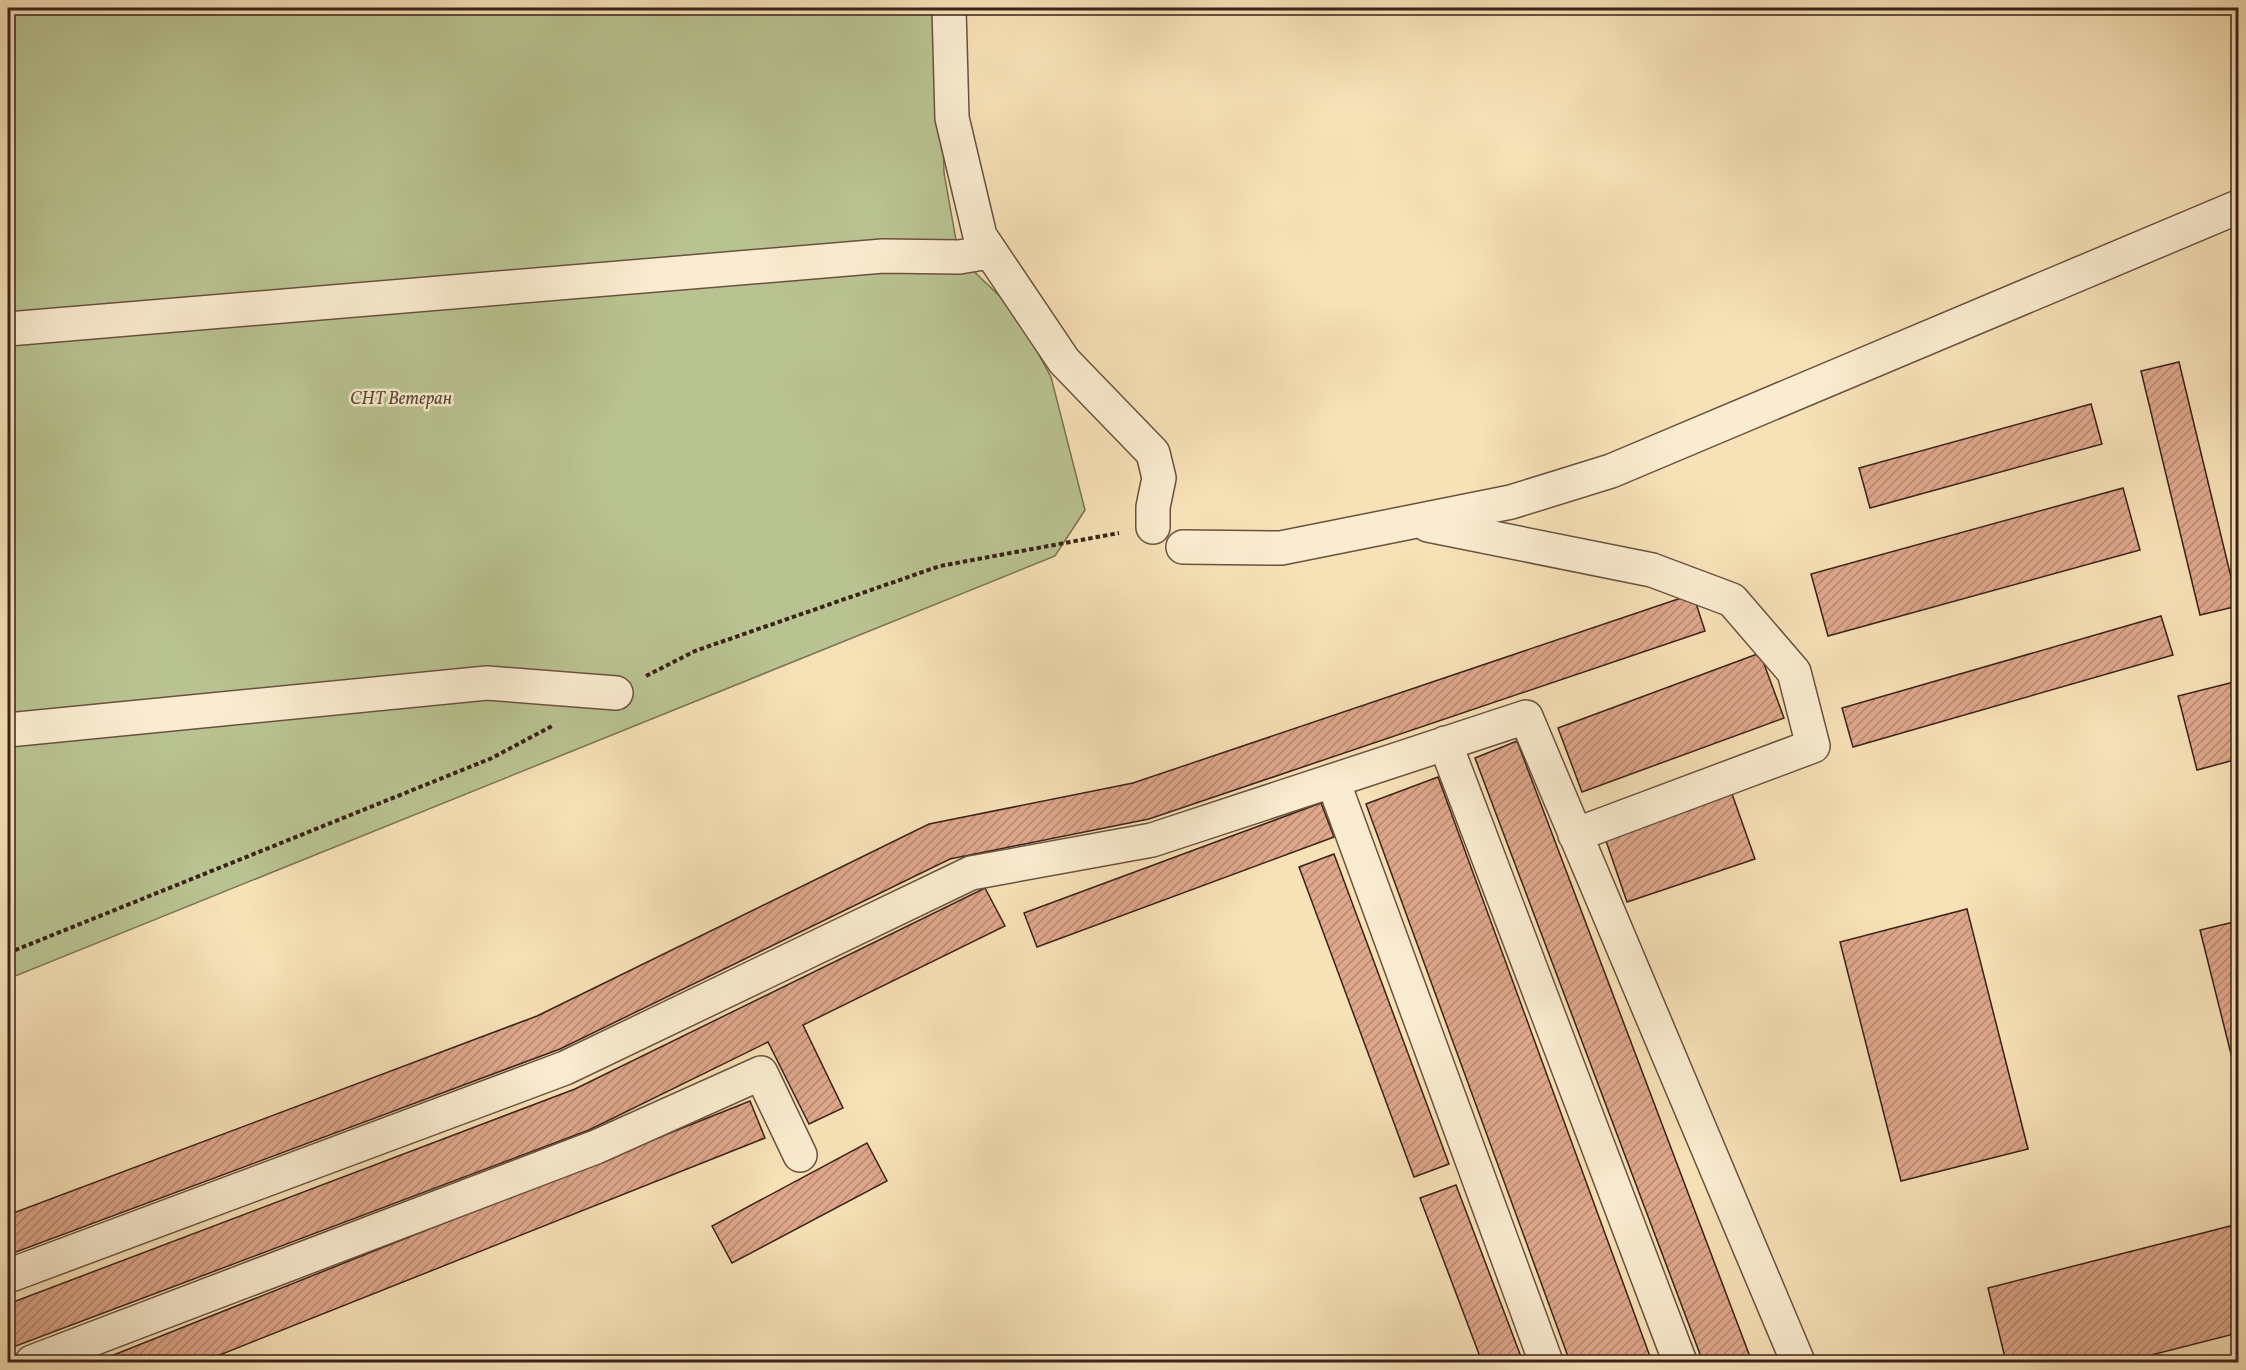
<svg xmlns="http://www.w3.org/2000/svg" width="2246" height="1370" font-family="Vollkorn,serif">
  <defs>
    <pattern id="building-hatch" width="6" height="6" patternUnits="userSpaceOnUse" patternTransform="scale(1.5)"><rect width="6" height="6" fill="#dfa78c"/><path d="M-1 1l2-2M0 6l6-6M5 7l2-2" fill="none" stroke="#b68871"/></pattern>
  </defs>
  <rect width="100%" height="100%" fill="#f7e1b7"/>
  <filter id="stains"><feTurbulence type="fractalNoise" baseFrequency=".00333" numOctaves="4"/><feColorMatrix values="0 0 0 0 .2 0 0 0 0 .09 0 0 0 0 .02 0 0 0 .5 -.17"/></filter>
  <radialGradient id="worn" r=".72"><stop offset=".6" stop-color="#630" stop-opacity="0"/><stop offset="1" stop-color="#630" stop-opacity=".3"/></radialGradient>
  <!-- green -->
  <path fill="#b9c391" stroke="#7a7254" stroke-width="1.5" d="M8,8H940L944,173L959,257L1015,311L1051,377L1085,510L1055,556L8,979Z"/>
  <!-- building -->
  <path fill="url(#building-hatch)" stroke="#3b2217" stroke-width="1.5" d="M2179,362L2238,606L2200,615L2141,371Z
    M2091,404L2102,444L1870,508L1859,468Z
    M2123,488L2140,550L1828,636L1811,574Z
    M1693,594L1705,631L1149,819L950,859L560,1049L8,1255V1215L537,1016L929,824L1133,783Z
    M2161,616L2173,655L1853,747L1842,708Z
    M1760,653L1784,718L1582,792L1558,728Z
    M2238,681V759L2197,770L2178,696Z
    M1517,741L1752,1362H1703L1475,758Z
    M1438,777L1652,1362H1570L1366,804Z
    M1731,791L1755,859L1627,902L1604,835Z
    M1321,803L1334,837L1037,947L1024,913Z
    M1334,854L1449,1164L1414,1177L1299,867Z
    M985,888L1005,926L803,1025L843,1108L809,1124L768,1042L589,1130L8,1349V1304L575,1089Z
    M1967,909L2028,1149L1901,1181L1840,942Z
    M2238,921V1082L2200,930Z
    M750,1101L765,1138L202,1362H96Z
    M867,1143L887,1181L732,1263L712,1226Z
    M1456,1185L1523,1362H1482L1420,1198Z
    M2238,1224V1333L2124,1362H2006L1988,1288Z"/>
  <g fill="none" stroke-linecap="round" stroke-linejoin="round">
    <!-- minor casing -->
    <g stroke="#6a523f" stroke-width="36">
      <path id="minor" d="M949,8L952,118L980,236L1064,361L1153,453L1159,478L1153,507V527
        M8,329L883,256L959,257L990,252
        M1428,525L1652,570L1732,600L1794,672L1813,746L1575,835
        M1183,547L1281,548L1511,502L1611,471L2238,207
        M8,730L487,683L616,693
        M1445,743L1680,1362
        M1333,781L1546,1362
        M8,1276L565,1068L971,873L1152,840L1526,717L1798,1362
        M32,1362L596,1147L761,1073L800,1155"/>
    </g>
    <!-- path -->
    <path stroke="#3b2217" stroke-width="4" stroke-dasharray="4.5 3" stroke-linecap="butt" d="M646,676L695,651L940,566L1119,533
      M8,953L492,758L552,726"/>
    <!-- minor -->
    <use href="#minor" stroke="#faecd0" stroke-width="33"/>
  </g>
  <g text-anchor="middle" stroke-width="5" stroke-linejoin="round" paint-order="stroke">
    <!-- park labels -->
    <g font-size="18" font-style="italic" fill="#5a4a36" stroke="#faecd0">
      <text x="401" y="404">СНТ Ветеран</text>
    </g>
  </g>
  <!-- margin -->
  <rect width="2246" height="1370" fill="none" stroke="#f7e1b7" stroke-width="30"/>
  <rect x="9" y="9" width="2228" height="1352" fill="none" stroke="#3b2217" stroke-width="3"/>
  <rect x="15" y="15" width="2216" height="1340" fill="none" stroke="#3b2217" stroke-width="1.5"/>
  <rect width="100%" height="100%" filter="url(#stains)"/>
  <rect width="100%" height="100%" fill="url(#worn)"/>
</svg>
